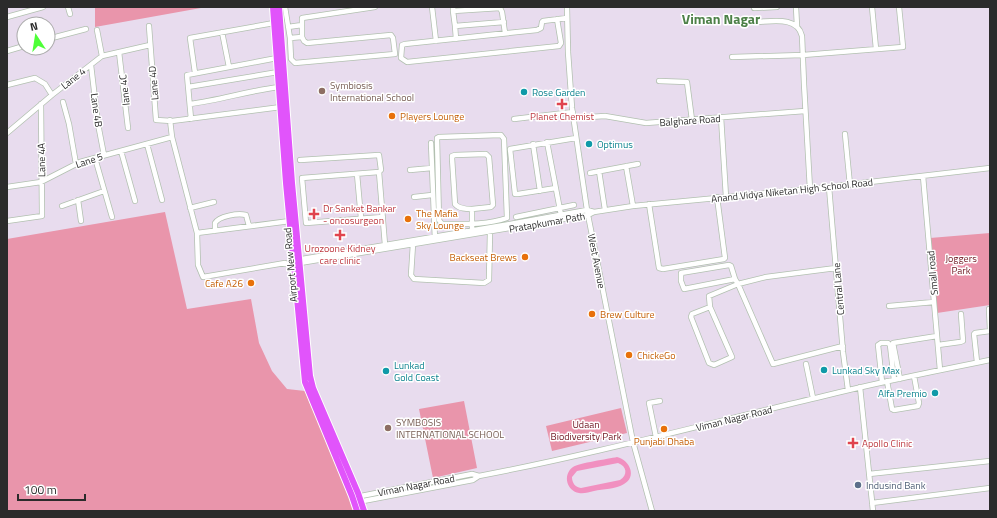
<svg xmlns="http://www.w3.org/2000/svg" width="997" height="518" font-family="'Titillium Web',sans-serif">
  <rect width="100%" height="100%" fill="#e8dcee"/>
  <!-- green -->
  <path fill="#e995ab" d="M95,7H201V8L95,27Z
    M165,212L187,309L251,299L259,343L272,371L287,389L305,391L355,511H7V239Z
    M990,233V305L937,313L930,238Z
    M464,401L477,468L433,478L419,409Z
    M621,408L627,433L552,451L546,426Z"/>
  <!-- pitch -->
  <path fill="#f190c0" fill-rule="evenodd" d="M617,457C630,460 637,477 624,484C616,489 603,489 594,491C589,492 584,494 579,493C567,491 562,475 573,467C579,463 608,459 617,457ZM618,463C627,466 628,475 620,480L581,488C575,487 572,483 572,477L577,471Z"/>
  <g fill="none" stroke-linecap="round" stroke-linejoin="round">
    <!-- minor casing -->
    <g stroke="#b2c0b0" stroke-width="6">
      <path id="minor" d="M68,7L70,14
        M285,7L290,38
        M432,7L436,41
        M453,7V11L500,8L502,12L505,33
        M567,7L568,52L572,108L587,210L633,442L652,511
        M796,7L797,26
        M872,7L876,49
        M754,8L777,7
        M453,11L455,26
        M7,17L43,7
        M557,19L561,43L559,46L407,62L401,58L402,45L405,44L537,30L541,28L542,22L543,21L567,18
        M754,22C770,22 797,15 802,36L804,84L810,189
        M149,26L156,120L172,121L281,107
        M288,27L302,25
        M97,30L102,56
        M222,32L229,67
        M391,35L393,38L395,54L295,63L291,59L290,38L302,37L304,41L307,43Z
        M302,37V18L375,7
        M48,39L86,29
        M456,39L455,26L504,22
        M7,51L24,46
        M119,52L128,128
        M732,57L803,55L903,47L899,7
        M91,65L98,124L104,155
        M195,73L190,38L274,23
        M659,81L687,82L692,120
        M7,85L35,78L45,84L52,95
        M188,87L278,72
        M63,102L69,124L76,164
        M190,104C220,100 248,91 279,87
        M721,117L726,197
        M574,118L605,116L646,123L805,111
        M191,119L187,75L277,58
        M514,119L573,112
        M170,120L172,137L197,233L198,265L203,277L285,263
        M7,133L52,95L102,56L150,45
        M845,134L850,185
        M501,135L504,139L507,218C487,225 463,224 442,224L439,220L437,138L439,137Z
        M547,142L561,215
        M431,143L435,240
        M147,144L162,200
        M533,144L540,191
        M121,151L135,201
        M95,158L112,217
        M300,160L379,155L381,170L379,172L385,245
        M626,166L633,206
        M410,170L432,168
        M599,171L605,210
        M379,172L302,178L306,223L383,217
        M590,173L638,164
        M357,174L361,218
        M923,176L940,370
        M7,187L41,182L80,162L172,137
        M829,187L843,352L848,390
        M556,188L518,194H515L510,149L576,138
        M414,197L432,195
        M78,200L81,221
        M649,204L659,268L663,269L724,259L725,258L717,197
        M62,206L104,191
        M190,208L214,202
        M472,209L491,207L493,205L489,157L486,154L455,155L452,156V158L455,204C459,209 466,209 472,209V230
        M516,217L574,205
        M7,221L42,216L41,104
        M215,231V223C219,216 238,213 246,215L249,226
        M197,233L290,221
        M413,244L411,275L414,279L484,283L489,280L490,232
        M296,260L510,224L587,210L594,212
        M284,264L300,263L588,215L594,212L633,206L810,189L990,168
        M735,279L684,289L681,281V273L729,265L731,266L735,279L738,284L773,364L843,346
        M889,306L934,302
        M710,307L692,314L691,317L709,363L714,365L732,357L710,307L709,296L738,284L766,277L836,268
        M989,309L990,330
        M938,345L960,342L963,341L961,314
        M977,362L974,334L975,333L990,331
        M806,364L813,398
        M900,379L893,343L937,336
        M887,381L892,409L894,410L918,406L919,403L914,376
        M882,382L878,345L881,343H888L890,345L894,380
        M860,387L873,511
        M656,437L649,403L660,401
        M869,474L990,461
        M356,497L472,474L479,476
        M358,502L473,480L479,476C595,454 709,423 824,396C879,382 935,371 990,360
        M872,503L990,488"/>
    </g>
    <!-- major casing -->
    <g stroke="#fff" stroke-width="8">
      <path id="major" d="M273,7L286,183L305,382L352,496L357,511
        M279,7L292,183L310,376L313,388L358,493L364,511"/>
    </g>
    <!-- minor -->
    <use href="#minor" stroke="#fff" stroke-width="4.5"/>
    <!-- major -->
    <use href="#major" stroke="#e154fb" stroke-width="6"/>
  </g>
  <!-- markers -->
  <g fill="#8d6e63" stroke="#fff" stroke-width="1.5">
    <circle cx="322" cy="91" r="4"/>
    <circle cx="388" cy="428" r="4"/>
  </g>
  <g fill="#0f9aa8" stroke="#fff" stroke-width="1.5">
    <circle cx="524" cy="92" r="4"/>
    <circle cx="589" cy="144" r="4"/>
    <circle cx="824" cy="370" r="4"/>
    <circle cx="386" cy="371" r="4"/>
    <circle cx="935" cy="393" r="4"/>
  </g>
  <g fill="#e0444e" stroke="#fff" stroke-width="1.5">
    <path d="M560 98h4v4h4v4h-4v4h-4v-4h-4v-4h4z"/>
    <path d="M312 208h4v4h4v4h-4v4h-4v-4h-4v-4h4z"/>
    <path d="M338 229h4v4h4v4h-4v4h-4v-4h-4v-4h4z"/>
    <path d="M851 437h4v4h4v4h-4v4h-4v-4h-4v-4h4z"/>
  </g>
  <g fill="#e8710a" stroke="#fff" stroke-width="1.5">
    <circle cx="392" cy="116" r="4"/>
    <circle cx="408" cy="219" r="4"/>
    <circle cx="525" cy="257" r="4"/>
    <circle cx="251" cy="283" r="4"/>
    <circle cx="592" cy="314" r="4"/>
    <circle cx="629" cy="355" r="4"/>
    <circle cx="664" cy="429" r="4"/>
  </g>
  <circle fill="#5c6f8a" stroke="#fff" stroke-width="1.5" cx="858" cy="485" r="4"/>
  <g text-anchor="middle" stroke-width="3" stroke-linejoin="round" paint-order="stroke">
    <!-- street labels -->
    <g font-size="10" fill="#2b2b2b" stroke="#fff">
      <text transform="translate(73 78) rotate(-38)" y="4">Lane 4</text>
      <text transform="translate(153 83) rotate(-95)" y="4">Lane 4D</text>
      <text transform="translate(124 90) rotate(-97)" y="4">lane 4C</text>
      <text transform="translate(97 110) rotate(82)" y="4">Lane 4B</text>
      <text transform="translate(690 120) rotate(-4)" y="4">Balghare Road</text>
      <text transform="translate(41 160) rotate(-91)" y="4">Lane 4A</text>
      <text transform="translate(89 160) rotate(-19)" y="4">Lane 5</text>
      <text transform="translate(792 190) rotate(-6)" y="4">Anand Vidya Niketan High School Road</text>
      <text transform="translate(547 222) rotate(-10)" y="4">Pratapkumar Path</text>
      <text transform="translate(597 261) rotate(79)" y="4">West Avenue</text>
      <text transform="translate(290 265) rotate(-95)" y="4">Airport New Road</text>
      <text transform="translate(932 273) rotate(-95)" y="4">Small road</text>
      <text transform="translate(838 289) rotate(-95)" y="4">Central Lane</text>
      <text transform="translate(734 418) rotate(-14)" y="4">Viman Nagar Road</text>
      <text transform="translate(416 485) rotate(-11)" y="4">Viman Nagar Road</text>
    </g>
    <!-- education labels -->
    <g font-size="10" fill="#785e54" stroke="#fff" text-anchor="start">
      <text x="330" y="89">Symbiosis<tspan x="330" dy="12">International School</tspan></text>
      <text x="396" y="426">SYMBOSIS<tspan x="396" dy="12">INTERNATIONAL SCHOOL</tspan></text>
    </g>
    <!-- culture labels -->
    <g font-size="10" fill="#0d838f" stroke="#fff" text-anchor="start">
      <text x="532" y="96">Rose Garden</text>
      <text x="597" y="148">Optimus</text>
      <text x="394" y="369">Lunkad<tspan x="394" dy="12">Gold Coast</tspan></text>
      <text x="832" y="374">Lunkad Sky Max</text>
      <text x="927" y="397" text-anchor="end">Alfa Premio</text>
    </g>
    <!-- food labels -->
    <g font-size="10" fill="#c56008" stroke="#fff" text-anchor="start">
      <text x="400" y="120">Players Lounge</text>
      <text x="416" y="217">The Mafia<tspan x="416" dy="12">Sky Lounge</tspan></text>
      <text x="517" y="261" text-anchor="end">Backseat Brews</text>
      <text x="243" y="287" text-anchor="end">Cafe A26</text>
      <text x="600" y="318">Brew Culture</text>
      <text x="637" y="359">ChickeGo</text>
      <text x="664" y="445" text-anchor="middle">Punjabi Dhaba</text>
    </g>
    <!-- health labels -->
    <g font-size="10" fill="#be3a42" stroke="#fff">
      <text x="562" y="120">Planet Chemist</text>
      <text x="323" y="212" text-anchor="start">Dr Sanket Bankar<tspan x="323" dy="12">- oncosurgeon</tspan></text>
      <text x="340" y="252">Urozoone Kidney<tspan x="340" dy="12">care clinic</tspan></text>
      <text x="862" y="447" text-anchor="start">Apollo Clinic</text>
    </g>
    <!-- park labels -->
    <g font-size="10" fill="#6f1520" stroke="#fff">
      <text x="961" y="262">Joggers<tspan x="961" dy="12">Park</tspan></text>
      <text x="586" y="428">Udaan<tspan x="586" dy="12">Biodiversity Park</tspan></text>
    </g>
    <!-- service labels -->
    <g font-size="10" fill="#4e5e75" stroke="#fff" text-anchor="start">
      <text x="866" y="489">Indusind Bank</text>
    </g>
    <!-- district labels -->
    <g font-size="14" font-weight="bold" fill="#4d8048" stroke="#fff">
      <text x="721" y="24">Viman Nagar</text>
    </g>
  </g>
  <!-- border -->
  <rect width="997" height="518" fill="none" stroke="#2b2b2b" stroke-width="16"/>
  <!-- north arrow -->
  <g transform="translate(36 36) rotate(348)"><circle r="19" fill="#ffffff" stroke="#aaaaaa"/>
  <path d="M0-3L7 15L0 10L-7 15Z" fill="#4eff38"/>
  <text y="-6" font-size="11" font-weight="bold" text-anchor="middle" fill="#2b2b2b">N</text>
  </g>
  <!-- scale -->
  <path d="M18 494v6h67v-6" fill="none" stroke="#2b2b2b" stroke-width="2"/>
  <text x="24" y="494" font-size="12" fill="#2b2b2b" stroke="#ffffff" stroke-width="3" paint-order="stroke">100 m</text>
</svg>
